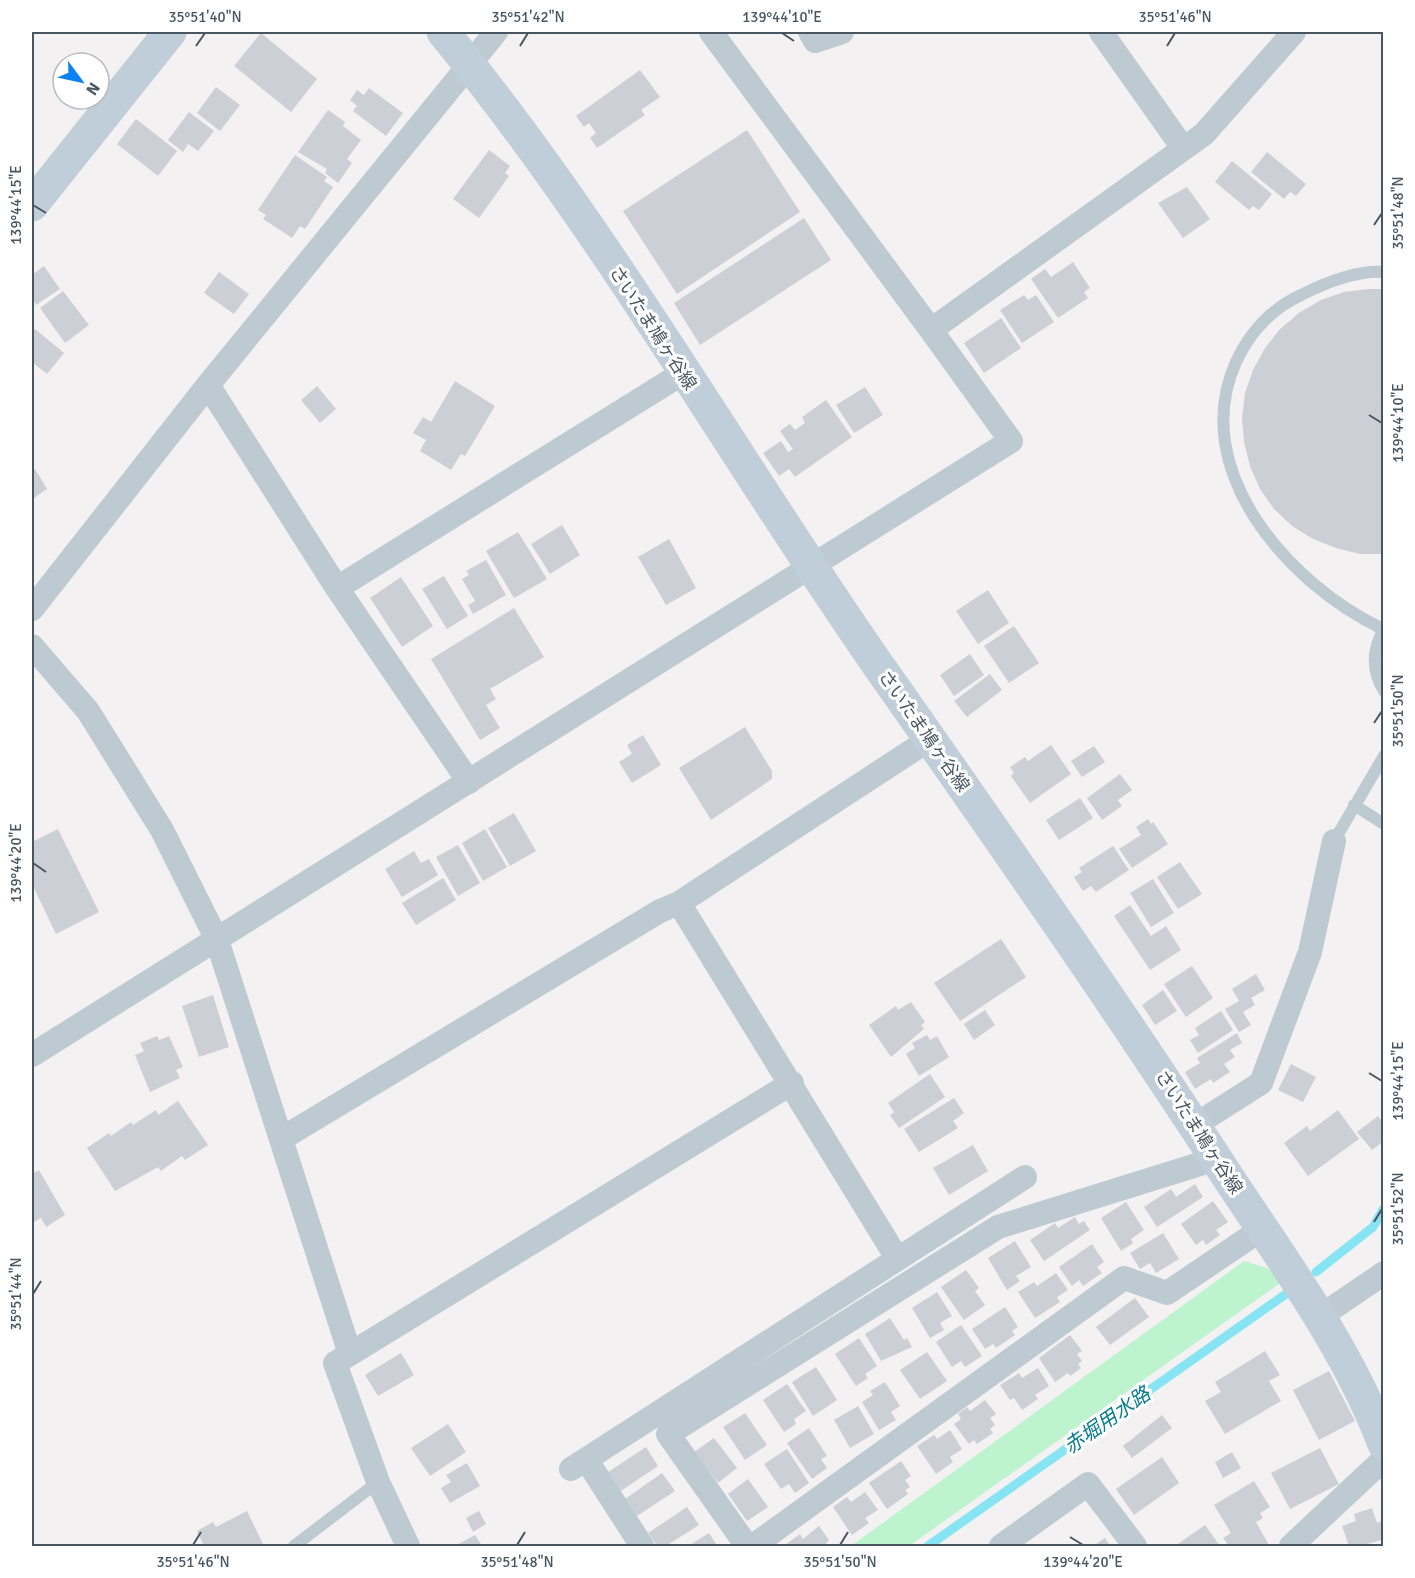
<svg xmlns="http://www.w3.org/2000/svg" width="1415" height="1578" font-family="Signika,'Noto Sans JP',sans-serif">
  <rect width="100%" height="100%" fill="#f3f1f1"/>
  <!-- green -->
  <path fill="#bdf3ce" d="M1244,1261L1267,1268L1283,1281L909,1546H851Z"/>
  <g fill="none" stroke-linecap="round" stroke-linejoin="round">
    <!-- stream -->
    <path stroke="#87e5f3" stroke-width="9" d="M1316,1272L1373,1227L1384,1208
      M928,1546L1286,1294"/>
  </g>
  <!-- building -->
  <path fill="#ccd0d6" d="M261,33L317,79L291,112L234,66Z
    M640,70L660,97L641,110L645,115L597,148L590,138L596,133L589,123L584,127L576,116Z
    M216,87L240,105L220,131L197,113Z
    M369,88L403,113L386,136L353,111L357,106L350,100L357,90L364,95Z
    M328,110L345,122L343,126L361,140L347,159L352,163L338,183L325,173L327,169L298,152Z
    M189,112L214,131L198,151L188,144L183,152L168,140Z
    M136,119L177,151L158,176L117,144Z
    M747,130L800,212L677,294L623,211Z
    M489,150L510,166L505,173L509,176L479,218L453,199Z
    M1267,152L1306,184L1296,196L1290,192L1284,199L1251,172Z
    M295,155L327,177L324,181L333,187L305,229L300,226L292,238L263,219L266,215L258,210Z
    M1232,161L1272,194L1259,210L1253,206L1249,210L1215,182Z
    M1187,187L1210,219L1183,238L1158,203Z
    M804,218L831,260L700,345L674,303Z
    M1073,262L1090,288L1084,292L1088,298L1058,318L1031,279L1045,269L1051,277Z
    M44,266L60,289L36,305L32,298V275Z
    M219,272L249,294L234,314L204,293Z
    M1368,289H1384V554H1360L1336,548L1313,539L1292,526L1274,509L1260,489L1250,466L1244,442L1242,418L1245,393L1253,370L1265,348L1280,329L1299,313L1321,300L1344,292Z
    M63,291L89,325L65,343L40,308Z
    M1024,295L1028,300L1036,295L1054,322L1022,343L1000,310Z
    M1001,318L1021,348L984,373L964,343Z
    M35,329L64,353L47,374L32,362V333Z
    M455,381L495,406L465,456L461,454L451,470L420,451L426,440L413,433L423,417L431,422Z
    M317,386L336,409L320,423L301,400Z
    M865,387L883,415L854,433L836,405Z
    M826,400L852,437L795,477L789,469L779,476L763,453L781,441L788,452L793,449L780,431L790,424L795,430L805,423L802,417Z
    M35,469L47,489L34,498L32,471Z
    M562,525L580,555L550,574L531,544Z
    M518,532L547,579L514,598L486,551Z
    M669,539L696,588L666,605L638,557Z
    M486,560L506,595L473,614L468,605L475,601L462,579L469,575L466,571Z
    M444,576L468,616L447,629L422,589Z
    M401,577L433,626L402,647L370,598Z
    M988,590L1009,623L978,644L956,611Z
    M514,608L544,657L490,689L496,699L486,705L500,728L480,740L431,659Z
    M1014,626L1039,663L1009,683L984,646Z
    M970,654L984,675L954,696L940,675Z
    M990,674L1002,690L967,717L954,701Z
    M745,727L772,771V779L711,820L679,768Z
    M643,735L661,765L632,783L619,762L632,754L627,745Z
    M1051,745L1071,774L1030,803L1011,776L1014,773L1010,767L1025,757L1028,761Z
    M1094,746L1105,762L1082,777L1071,761Z
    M1120,774L1132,790L1118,800L1122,806L1102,820L1087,798Z
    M1080,798L1093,818L1059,840L1046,820Z
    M514,813L536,851L510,866L488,828Z
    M1148,819L1151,824L1153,822L1168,844L1132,868L1119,849L1141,835L1136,827Z
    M58,829L99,912L56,934L32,884V842Z
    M485,829L507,867L483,881L462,843Z
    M458,845L480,883L458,896L436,857Z
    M1113,846L1129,870L1096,892L1091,886L1083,891L1074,877L1082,872L1079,868Z
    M414,851L421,863L429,859L438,875L402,897L385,869Z
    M1180,862L1202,894L1178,909L1157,877Z
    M443,878L456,900L416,925L402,903Z
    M1153,879L1174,913L1151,927L1130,893Z
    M1130,905L1151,936L1166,926L1181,950L1150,970L1114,916Z
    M1001,939L1026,977L960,1021L934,983Z
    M1192,966L1213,998L1186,1017L1164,984Z
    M1256,974L1265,990L1251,998L1255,1005L1243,1012L1251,1025L1239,1032L1225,1009L1239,1001L1232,989Z
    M1163,990L1177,1011L1155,1025L1142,1005Z
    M213,995L229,1047L199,1057L182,1006Z
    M911,1002L925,1022L921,1025L924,1029L891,1057L869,1025L896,1006L898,1010Z
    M985,1010L995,1025L974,1040L964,1024Z
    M1221,1011L1233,1030L1198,1053L1190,1040L1199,1035L1195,1028Z
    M1237,1033L1242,1043L1230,1050L1235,1057L1224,1064L1230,1072L1213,1083L1211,1079L1195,1089L1185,1072L1200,1063L1197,1058Z
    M927,1035L930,1040L937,1036L949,1057L919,1076L906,1054L915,1048L912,1043Z
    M157,1036L159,1040L169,1036L183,1067L176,1070L180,1078L150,1092L135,1055L144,1051L140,1043Z
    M1291,1064L1316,1077L1303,1102L1278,1090Z
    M930,1074L945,1097L899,1128L890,1115L894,1112L888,1103Z
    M954,1098L964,1113L953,1121L958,1128L919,1152L904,1129Z
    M178,1101L208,1145L185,1160L182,1156L161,1171L158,1167L115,1191L87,1148L109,1133L111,1136L131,1122L133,1125L156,1110L158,1115Z
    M1338,1110L1359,1139L1308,1176L1284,1143L1307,1126L1310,1131Z
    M1378,1116L1384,1123V1141L1372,1150L1357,1132Z
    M973,1145L988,1171L949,1195L933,1168Z
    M39,1170L65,1215L46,1227L41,1218L34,1222L32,1218V1174Z
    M1195,1184L1203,1197L1157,1227L1144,1207L1171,1189L1176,1197Z
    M1213,1201L1228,1222L1216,1230L1220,1235L1206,1245L1203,1240L1196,1245L1181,1224Z
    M1126,1202L1144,1230L1131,1239L1133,1243L1121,1251L1101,1218Z
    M1075,1217L1079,1224L1084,1221L1090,1230L1044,1261L1030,1240L1055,1223L1058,1228Z
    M1163,1233L1179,1259L1156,1273L1150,1263L1140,1269L1130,1253Z
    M1015,1241L1031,1267L1016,1276L1020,1281L1007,1290L988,1258Z
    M1092,1244L1104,1262L1097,1267L1102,1273L1083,1286L1079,1280L1072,1286L1059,1267Z
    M966,1270L979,1288L975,1291L985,1305L964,1320L941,1287Z
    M1056,1273L1068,1290L1057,1297L1060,1302L1035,1318L1018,1292L1034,1282L1037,1286Z
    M937,1292L952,1316L940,1323L944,1330L930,1338L912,1308Z
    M1135,1298L1149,1317L1110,1345L1096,1327Z
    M1005,1307L1018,1327L1012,1331L1015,1335L996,1348L993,1344L985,1349L972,1329Z
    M890,1318L904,1340L907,1338L912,1347L881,1361L865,1334Z
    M961,1325L982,1356L965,1367L961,1361L952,1367L936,1342Z
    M1070,1335L1082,1351L1077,1354L1082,1361L1078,1364L1081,1368L1070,1376L1068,1373L1055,1382L1039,1358Z
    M859,1338L877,1366L865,1374L868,1378L856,1386L835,1354Z
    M1265,1351L1280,1375L1269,1381L1281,1401L1225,1434L1205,1401L1221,1392L1215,1382Z
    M927,1352L947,1381L920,1399L900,1370Z
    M401,1353L414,1375L378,1396L365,1375Z
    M816,1367L837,1400L813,1416L792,1382Z
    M1038,1368L1049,1386L1035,1395L1038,1399L1022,1410L1014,1398L1010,1400L1000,1385L1019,1373L1022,1378Z
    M1329,1371L1355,1421L1319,1440L1293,1390Z
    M885,1382L900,1406L891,1412L896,1420L879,1430L862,1402L873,1395L870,1391Z
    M787,1384L806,1411L794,1419L796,1424L784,1432L763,1400Z
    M985,1400L996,1414L990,1418L995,1425L990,1429L993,1433L977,1444L974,1440L969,1444L954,1424L961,1419L958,1414L967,1407L970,1411Z
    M858,1406L874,1434L850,1448L834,1420Z
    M745,1413L767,1445L745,1460L723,1427Z
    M1162,1415L1172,1428L1132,1458L1123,1446Z
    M448,1424L466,1452L430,1476L411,1448Z
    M809,1428L827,1456L821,1459L827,1468L812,1479L787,1443Z
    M950,1430L962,1449L950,1457L953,1462L936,1474L917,1446L934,1435L937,1439Z
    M714,1438L737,1468L718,1483L694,1452Z
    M646,1447L658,1466L621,1491L608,1472Z
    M1320,1448L1339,1484L1290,1509L1271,1473Z
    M787,1449L809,1483L795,1493L789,1484L781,1489L764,1464Z
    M1232,1452L1241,1468L1223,1478L1215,1462Z
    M1162,1457L1179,1483L1134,1515L1116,1489Z
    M901,1461L911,1476L905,1480L910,1487L905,1490L908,1494L887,1509L869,1483Z
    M467,1463L480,1486L450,1503L441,1488L451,1482L446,1475Z
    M662,1473L675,1491L637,1516L625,1499Z
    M748,1479L768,1507L747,1521L728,1494Z
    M1254,1481L1270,1507L1260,1513L1263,1518L1256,1522L1269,1545L1229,1546L1223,1538L1231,1533L1214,1505Z
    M865,1492L878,1510L865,1518L869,1523L852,1535L833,1507L847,1497L851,1502Z
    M687,1507L699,1525L666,1546H657L648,1533Z
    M1372,1508L1377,1523L1382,1521L1384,1539L1361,1546H1349L1342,1526L1356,1521L1354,1514Z
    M247,1511L263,1544L258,1546H204L197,1531L213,1522L216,1527Z
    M479,1511L486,1524L473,1532L466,1518Z
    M1205,1525L1220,1546H1175Z
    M819,1526L829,1540L826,1543L828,1546L785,1545L800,1534L803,1539Z
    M709,1533L716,1544L712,1546H688Z
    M475,1535L482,1546H455Z
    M1105,1538L1110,1546H1093Z"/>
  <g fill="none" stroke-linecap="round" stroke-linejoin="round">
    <!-- lane -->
    <path stroke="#becad1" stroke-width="12" d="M1383,629C1290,585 1187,471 1236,362C1250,332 1271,309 1301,295C1325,283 1356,270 1384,272
      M1384,629C1372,650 1371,670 1384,691
      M1354,805L1384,824
      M1334,841L1384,756
      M294,1546L378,1482"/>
    <!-- street -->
    <path stroke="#becad1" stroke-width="24" d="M711,32L931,330
      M810,32L815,41L842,32
      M1101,32L1183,148
      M208,385L337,588L469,782
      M337,588L683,373
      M32,609L208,385L496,32
      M32,646L88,711L162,830L217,940L350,1354L335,1363L378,1482L408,1546
      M679,903L897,1258
      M32,1055L1011,441L931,330L1204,134L1294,32
      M1195,1125L1261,1083L1310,952L1334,841
      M281,1139L660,911L679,903L930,739
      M1321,1316L1384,1273
      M350,1354L792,1083
      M586,1459L642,1546
      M571,1469L1025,1177
      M747,1546L668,1434L998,1227L1216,1159
      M753,1546L1124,1278L1167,1293L1262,1229
      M1001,1546L1088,1484L1135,1546
      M1291,1546L1384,1459"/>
    <!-- secondary -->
    <path stroke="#c0ced9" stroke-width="33" d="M443,32C605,229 732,455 878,665C994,830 1110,996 1220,1165C1279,1256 1345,1342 1384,1444
      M32,205L170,32"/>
  </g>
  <!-- ticks -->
  <path fill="none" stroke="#475660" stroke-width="2" d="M782,33L794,41M196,46L205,33M520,46L528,33M1167,46L1175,33M33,205L46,213M1374,225L1382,213M1369,415L1382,423M1374,723L1382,711M33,863L46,872M1369,1073L1382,1081M1374,1222L1382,1209M33,1294L41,1281M1070,1537L1083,1545M193,1545L201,1532M517,1545L525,1532M840,1545L848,1532"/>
  <g text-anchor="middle" stroke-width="6" stroke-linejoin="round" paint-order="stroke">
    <!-- street labels -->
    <g font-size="18" fill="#475660" stroke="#fff">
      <text transform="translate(653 328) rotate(57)" y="6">さいたま鳩ヶ谷線</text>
      <text transform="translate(924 731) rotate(55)" y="6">さいたま鳩ヶ谷線</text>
      <text transform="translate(1199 1132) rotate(57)" y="6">さいたま鳩ヶ谷線</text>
    </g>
    <!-- water labels -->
    <g font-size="20" font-style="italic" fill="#067c8e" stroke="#fff">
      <text transform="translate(1107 1420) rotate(-35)" y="7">赤堀用水路</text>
    </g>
  </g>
  <!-- border -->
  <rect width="1415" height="1578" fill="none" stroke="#ffffff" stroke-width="66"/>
  <!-- north arrow -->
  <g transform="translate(81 81) rotate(123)"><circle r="28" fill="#ffffff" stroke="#b5bbbf" stroke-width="1.5"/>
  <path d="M0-4.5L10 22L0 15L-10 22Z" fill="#0c82f2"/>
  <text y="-9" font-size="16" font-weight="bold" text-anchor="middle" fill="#475660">N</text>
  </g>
  <rect x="33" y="33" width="1349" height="1512" fill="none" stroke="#475660" stroke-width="2"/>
  <g font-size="15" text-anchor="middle" fill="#475660">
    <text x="205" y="22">35°51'40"N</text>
    <text x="528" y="22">35°51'42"N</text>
    <text x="782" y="22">139°44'10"E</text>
    <text x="1175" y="22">35°51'46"N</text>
    <text transform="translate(16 205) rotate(-90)" y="5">139°44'15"E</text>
    <text transform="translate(1398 213) rotate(-90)" y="5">35°51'48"N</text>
    <text transform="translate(1398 423) rotate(-90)" y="5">139°44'10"E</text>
    <text transform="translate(1398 711) rotate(-90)" y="5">35°51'50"N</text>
    <text transform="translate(16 863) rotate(-90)" y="5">139°44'20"E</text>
    <text transform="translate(1398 1081) rotate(-90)" y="5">139°44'15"E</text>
    <text transform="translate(1398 1209) rotate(-90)" y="5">35°51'52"N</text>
    <text transform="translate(16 1294) rotate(-90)" y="5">35°51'44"N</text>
    <text x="193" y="1567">35°51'46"N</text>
    <text x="517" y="1567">35°51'48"N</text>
    <text x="840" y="1567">35°51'50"N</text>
    <text x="1083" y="1567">139°44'20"E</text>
  </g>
</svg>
